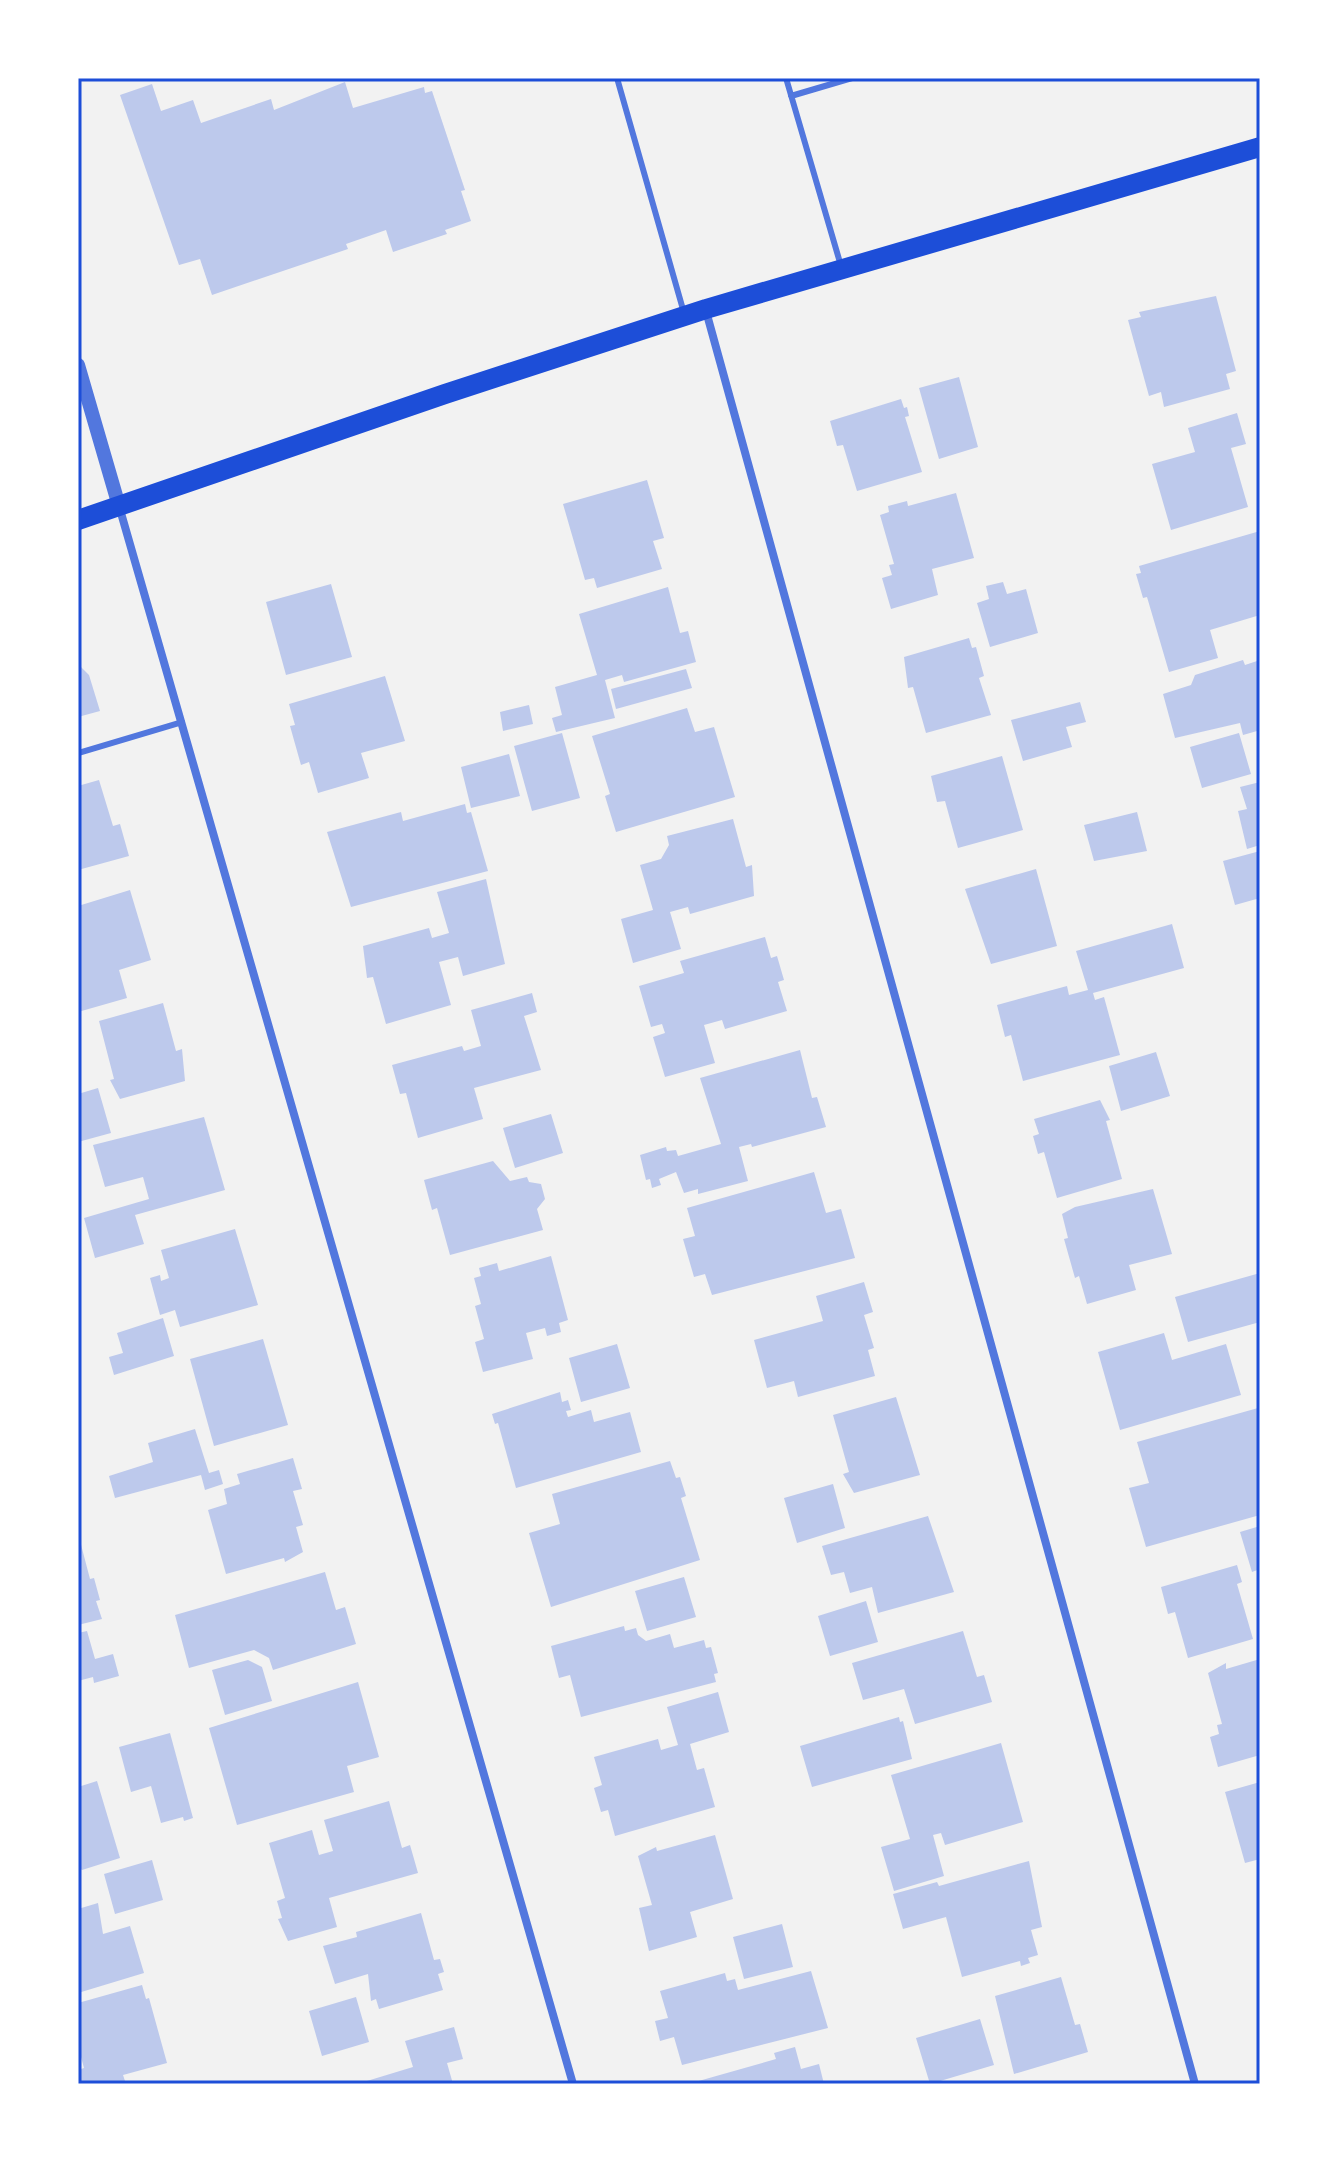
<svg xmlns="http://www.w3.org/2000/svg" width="1338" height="2162" font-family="'Alegreya Sans',sans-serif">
  <rect width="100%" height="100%" fill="#f2f2f2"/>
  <!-- building -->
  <path fill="#bdc9ec" d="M345,82L353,108L424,87L425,93L432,91L465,190L461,191L471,221L445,230L447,234L393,252L386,230L346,244L348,249L212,295L200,259L179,265L120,95L152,84L161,111L193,100L201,123L271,99L274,110Z
    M1216,296L1236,371L1226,374L1230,389L1164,407L1161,392L1149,396L1128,320L1141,317L1139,312Z
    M959,377L978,447L939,459L919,388Z
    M901,399L904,408L907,407L909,416L905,417L922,472L857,491L843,445L837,446L830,421Z
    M1237,413L1246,444L1231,448L1248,507L1171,530L1152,464L1195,452L1188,428Z
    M647,480L664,538L653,541L662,569L597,588L594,578L585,580L563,504Z
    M956,493L974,558L932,569L938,595L891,609L882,578L892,575L889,565L894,564L880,515L889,512L888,506L907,501L908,506Z
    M1260,531V615L1210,630L1218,658L1169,672L1147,597L1143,598L1136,574L1141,573L1139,566Z
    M1003,582L1007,594L1026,589L1038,633L990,647L977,603L989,599L986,586Z
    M331,584L352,657L286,675L266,602Z
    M668,587L680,633L688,631L696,662L624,682L622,675L605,680L615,718L556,732L552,718L562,715L555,687L597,675L579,614Z
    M969,638L972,648L976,647L984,676L979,678L991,715L926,733L913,687L908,688L904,657Z
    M1243,660L1245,665L1260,660V739L1257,731L1243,735L1240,723L1175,738L1163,694L1191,685L1195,675Z
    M78,664L89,675L100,711L78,717Z
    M686,669L692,688L616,709L611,689Z
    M385,676L405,741L361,753L369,778L318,793L309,762L301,765L290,726L295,725L289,704Z
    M1080,702L1086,722L1066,727L1072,747L1023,761L1011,720Z
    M529,705L533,724L503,731L500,712Z
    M687,708L695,732L714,727L735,797L616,832L605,796L610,794L592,736Z
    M562,733L580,798L532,811L514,746Z
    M1239,733L1251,774L1202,788L1190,747Z
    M509,754L520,796L471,808L461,767Z
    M1002,756L1023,830L958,848L945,801L937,802L931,776Z
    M99,780L113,826L120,824L129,856L78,870V786Z
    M1260,782V845L1247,849L1238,811L1247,809L1240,787Z
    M465,804L467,813L471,812L488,871L351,907L327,832L401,812L403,821Z
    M1137,812L1147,851L1094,861L1084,825Z
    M733,819L746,867L752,865L754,896L690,914L688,907L670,912L681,949L633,963L621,919L653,910L640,865L661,859L669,845L667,836Z
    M1260,851V898L1235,905L1223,861Z
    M1036,869L1057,946L991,964L965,889Z
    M486,879L505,964L463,976L458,957L439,962L451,1005L386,1024L373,977L367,978L363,946L429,928L432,938L449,933L437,892Z
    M130,890L151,960L119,970L127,998L78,1012V906Z
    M1172,924L1184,968L1093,993L1095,1000L1104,997L1120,1055L1023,1081L1011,1035L1005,1037L997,1005L1067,986L1069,995L1088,990L1076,951Z
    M765,937L771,958L777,956L784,980L778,982L787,1011L725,1029L722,1020L704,1025L715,1063L665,1077L653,1037L665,1033L662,1024L651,1027L639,986L684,973L680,961Z
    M532,993L537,1012L524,1016L541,1070L474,1088L483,1119L418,1138L406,1093L400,1094L392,1065L462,1046L464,1051L481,1046L471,1010Z
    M163,1003L176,1051L182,1049L185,1081L120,1099L110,1080L114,1079L99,1021Z
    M800,1050L812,1098L817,1097L826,1127L752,1147L751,1144L739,1147L748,1181L698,1194V1189L684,1193L676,1172L659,1179L661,1185L652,1188L650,1179L646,1180L640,1155L666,1147L667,1151L676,1150L678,1156L721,1144L700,1078Z
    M1156,1052L1170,1096L1121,1111L1109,1066Z
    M98,1088L111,1133L78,1142V1094Z
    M1100,1100L1110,1120L1106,1121L1122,1179L1057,1198L1044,1152L1038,1154L1033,1136L1039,1134L1034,1119Z
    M551,1114L563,1153L515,1168L503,1128Z
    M204,1117L225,1190L135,1215L144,1244L95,1258L84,1218L149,1199L143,1177L105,1187L93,1145Z
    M493,1161L510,1181L527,1177L529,1182L541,1184L545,1199L537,1209L543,1230L450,1255L437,1208L432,1210L424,1180Z
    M814,1172L826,1213L841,1209L855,1258L712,1295L705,1274L694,1277L683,1239L695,1236L687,1208Z
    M1153,1189L1172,1254L1129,1265L1136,1290L1087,1304L1079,1276L1075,1278L1064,1239L1068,1238L1062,1214L1075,1207Z
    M235,1229L258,1305L180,1327L175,1310L160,1315L150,1278L160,1275L161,1281L169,1278L161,1250Z
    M551,1256L568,1320L559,1323L561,1332L547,1336L545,1328L526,1333L533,1359L483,1372L475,1342L484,1339L475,1306L481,1304L474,1278L481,1276L479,1268L497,1263L499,1271Z
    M1260,1273V1322L1188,1342L1175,1297Z
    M864,1282L873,1312L864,1315L874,1348L868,1350L875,1376L798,1397L794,1381L767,1388L754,1340L823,1321L816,1296Z
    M163,1318L174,1356L114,1375L109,1357L123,1353L117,1333Z
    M1164,1333L1172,1360L1226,1344L1241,1395L1120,1430L1098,1352Z
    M263,1339L288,1425L214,1446L190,1359Z
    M617,1344L630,1388L581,1402L569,1358Z
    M560,1392L562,1402L568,1400L571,1410L566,1411L568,1417L591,1410L594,1422L630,1412L641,1452L516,1488L498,1423L495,1424L492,1414Z
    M896,1397L920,1475L854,1493L843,1474L849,1472L833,1415Z
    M1258,1408L1260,1515L1146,1547L1129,1488L1149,1483L1137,1442Z
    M195,1429L209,1473L219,1470L223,1484L205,1490L201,1475L115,1498L109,1476L153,1462L148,1443Z
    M293,1458L302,1489L293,1491L303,1525L296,1527L303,1552L285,1562L284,1558L226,1574L208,1510L227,1504L224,1489L240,1484L237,1474Z
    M670,1461L676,1478L680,1477L686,1496L681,1498L700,1560L551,1607L529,1533L560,1524L552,1494Z
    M833,1484L845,1528L797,1543L784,1498Z
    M928,1516L954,1592L878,1613L872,1587L850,1593L844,1572L831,1575L822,1546Z
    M1260,1526V1569L1252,1572L1240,1532Z
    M79,1537L90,1579L94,1578L100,1600L96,1601L102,1619L78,1625Z
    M1237,1565L1242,1582L1237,1584L1253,1639L1188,1658L1175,1612L1168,1614L1161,1587Z
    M325,1572L336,1610L345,1607L356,1644L273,1670L269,1658L254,1650L189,1668L175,1615Z
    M684,1577L696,1617L647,1631L635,1591Z
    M866,1601L878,1642L830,1656L818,1616Z
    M624,1626L625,1631L636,1628L638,1635L646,1641L670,1634L674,1648L704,1640L706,1648L711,1647L718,1673L714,1674L716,1682L581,1717L570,1675L559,1678L551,1646Z
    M87,1631L95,1659L113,1654L119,1676L94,1683L93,1677L78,1681V1633Z
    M963,1631L977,1677L984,1675L992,1702L915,1724L904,1689L863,1700L852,1663Z
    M1260,1659V1755L1218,1767L1210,1737L1219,1734L1217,1725L1222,1724L1208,1673L1226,1663V1669Z
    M248,1660L262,1667L272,1701L225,1715L212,1670Z
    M358,1682L379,1757L347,1766L354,1792L237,1825L209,1728Z
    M718,1692L729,1732L690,1744L697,1770L704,1768L715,1807L615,1836L608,1810L601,1812L594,1788L602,1785L594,1757L658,1739L661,1750L678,1745L667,1707Z
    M899,1717L900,1722L903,1721L912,1759L812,1787L800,1746Z
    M170,1733L193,1818L184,1821L183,1817L161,1823L151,1786L131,1792L119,1747Z
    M1001,1743L1023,1822L945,1845L941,1833L933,1835L944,1876L894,1891L881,1847L910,1839L891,1775Z
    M97,1781L120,1858L82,1870L78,1867V1787Z
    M1260,1782V1859L1245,1863L1225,1792Z
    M389,1801L402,1848L410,1845L418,1873L329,1898L337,1927L288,1941L278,1919L282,1918L277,1901L285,1898L269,1843L312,1830L319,1855L333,1851L324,1820Z
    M715,1835L733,1899L690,1912L697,1937L649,1951L639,1908L652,1905L638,1856L656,1847L657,1851Z
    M152,1860L163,1900L115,1914L104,1874Z
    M1029,1861L1042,1927L1031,1930L1038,1955L1028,1958L1030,1963L1021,1966L1020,1961L962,1977L946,1917L903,1929L893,1894L937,1882L939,1886Z
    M98,1903L103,1934L130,1926L144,1973L78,1993V1909Z
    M421,1913L434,1960L440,1959L444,1972L438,1974L443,1990L379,2009L376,1999L371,2001L368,1974L335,1984L323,1946L357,1937L356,1932Z
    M782,1924L793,1967L744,1979L733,1937Z
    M811,1971L828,2028L682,2065L674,2037L660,2041L655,2021L668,2018L660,1991L725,1973L727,1981L735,1979L738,1990Z
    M1061,1977L1075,2025L1080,2024L1088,2052L1014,2074L995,1996Z
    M142,1985L146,1999L149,1998L167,2063L123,2075L126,2084H78V2070L84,2068L78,2046V2003Z
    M356,1997L369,2042L322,2056L309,2011Z
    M980,2019L994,2065L930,2084L916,2038Z
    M454,2027L463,2059L447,2063L453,2084H357L413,2067L405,2041Z
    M795,2047L801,2069L819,2064L824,2084H688L776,2059L774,2053Z"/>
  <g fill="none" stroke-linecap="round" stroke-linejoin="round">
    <!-- service -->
    <path stroke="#5277de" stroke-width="6" d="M617,78L684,313
      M786,78L841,266
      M791,96L852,78
      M78,753L182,722"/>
    <!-- minor -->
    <path stroke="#5277de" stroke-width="8" d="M706,311L1195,2084
      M119,506L573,2084"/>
    <!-- tertiary -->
    <path stroke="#5277de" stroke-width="14" d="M78,365L119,506"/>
    <!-- primary -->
    <path stroke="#1d4ed8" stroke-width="20" d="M78,520L445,394L706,309L1260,147"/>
  </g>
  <!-- border -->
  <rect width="1338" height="2162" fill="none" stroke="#ffffff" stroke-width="160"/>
  <rect x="80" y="80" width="1178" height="2002" fill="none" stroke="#1d4ed8" stroke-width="3"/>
</svg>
